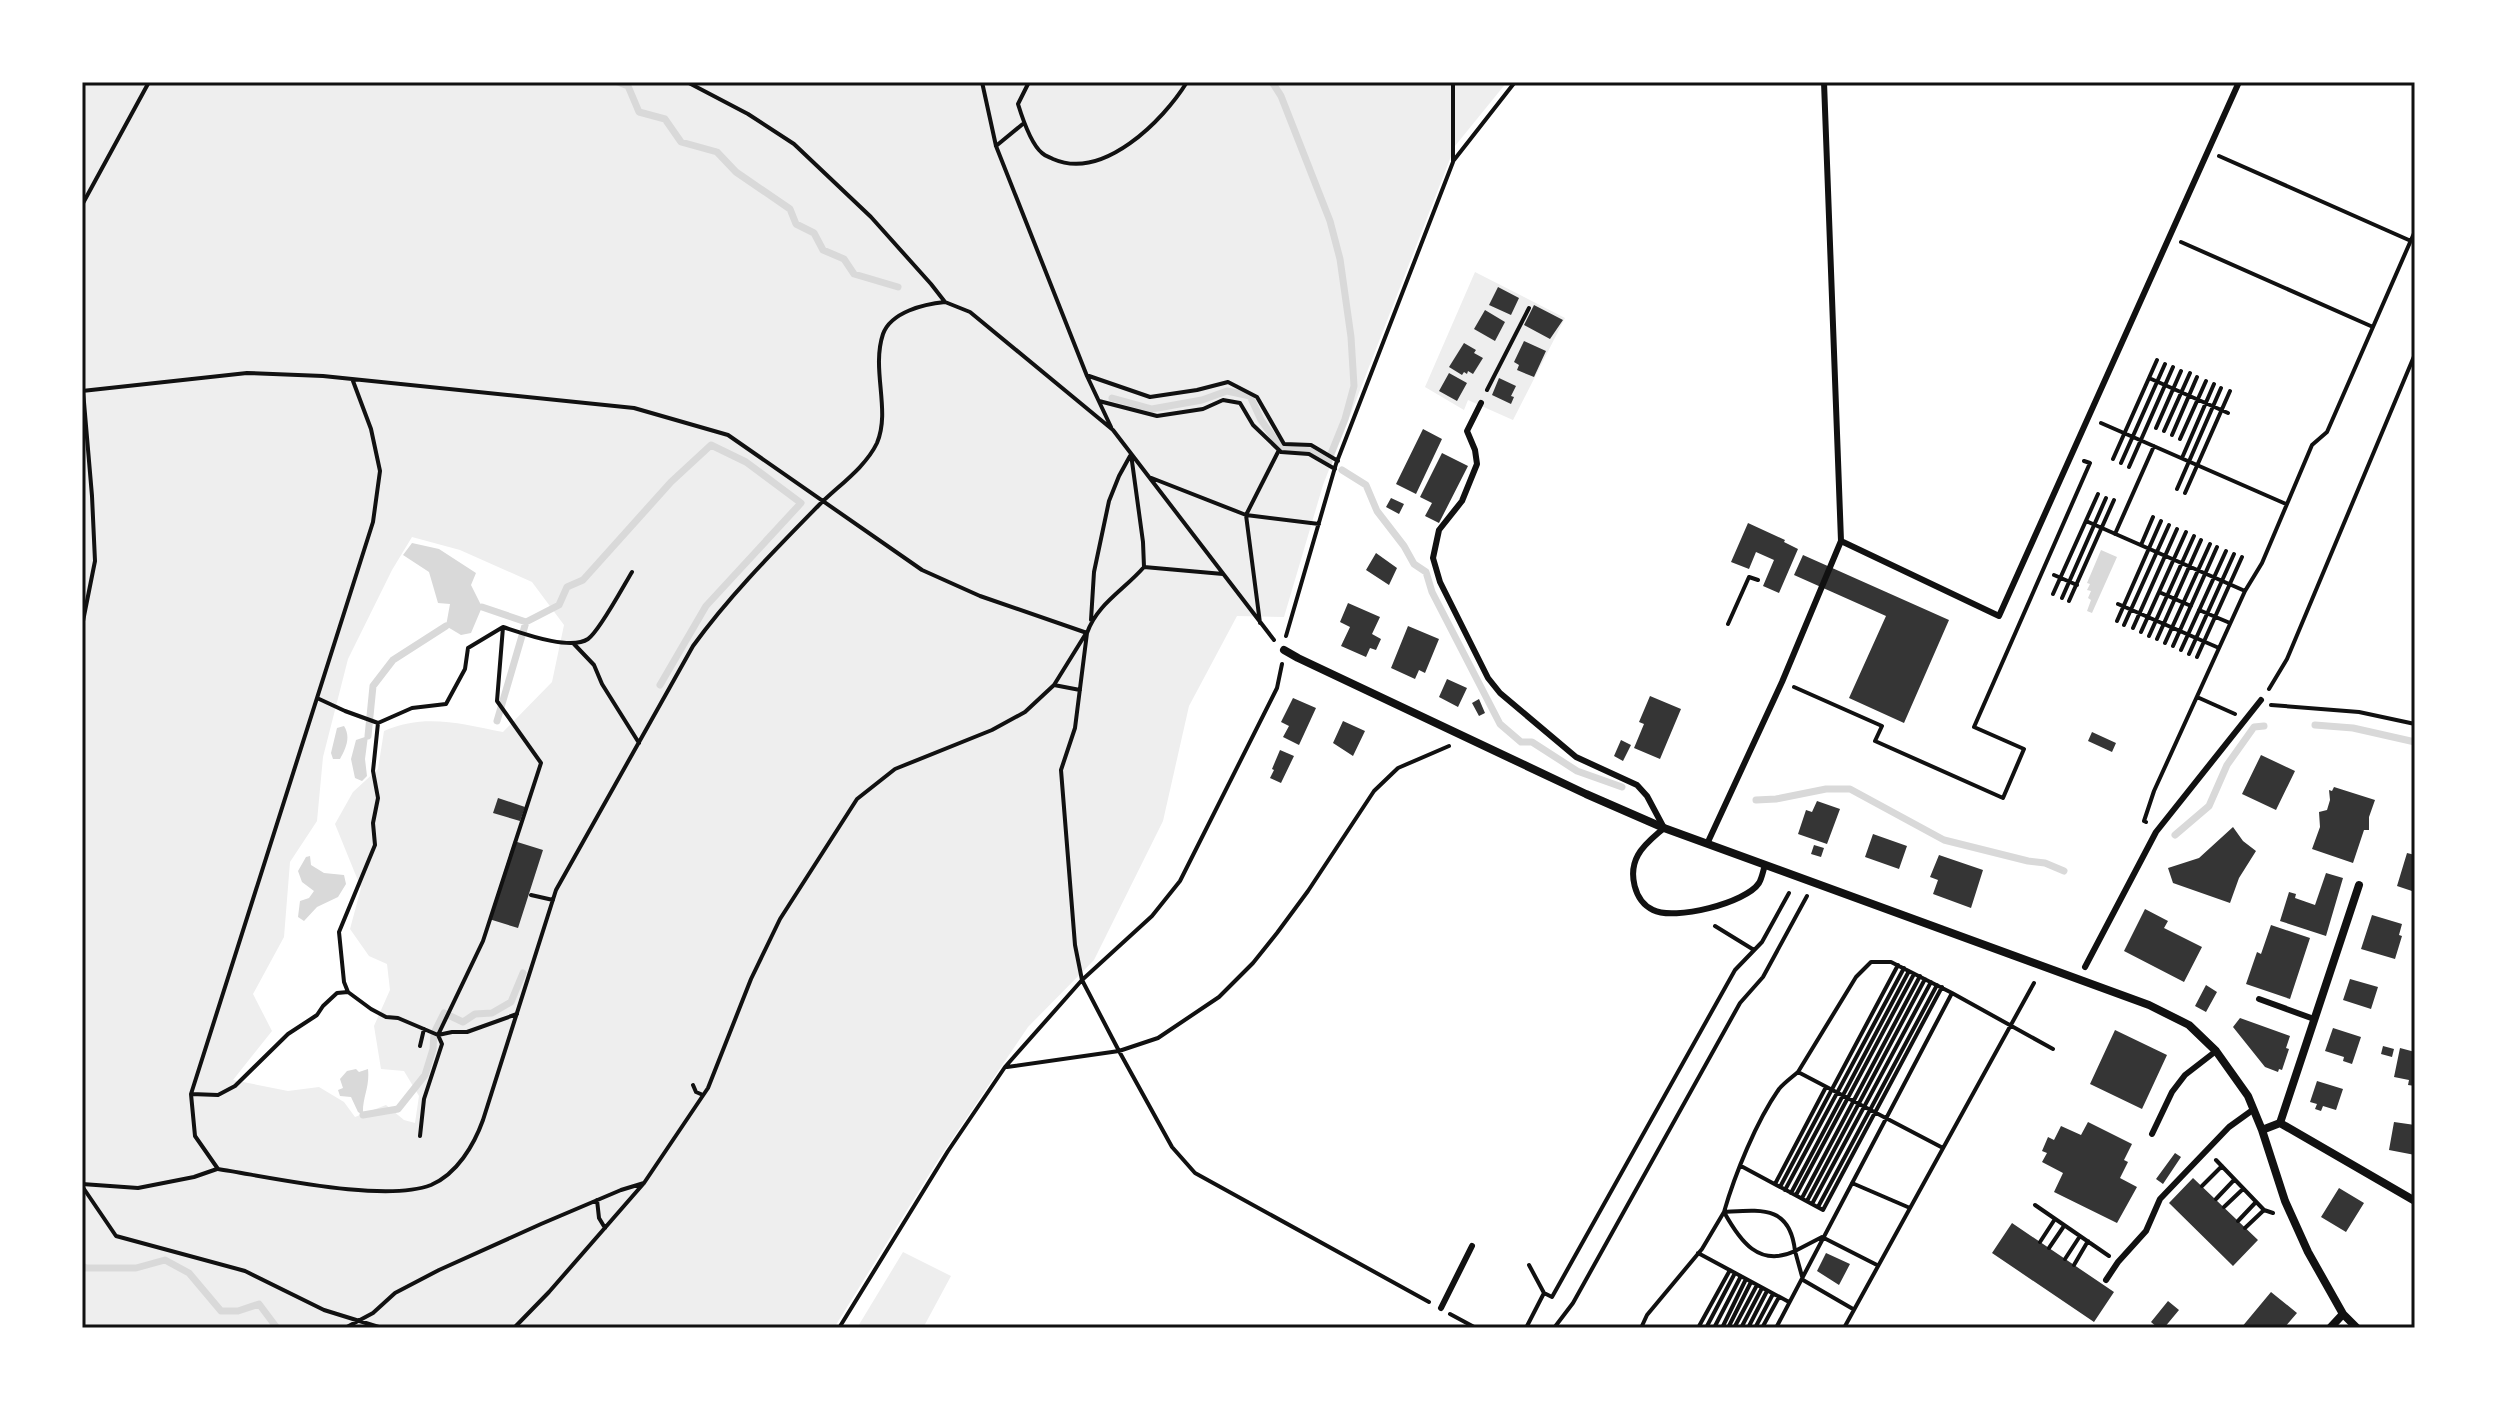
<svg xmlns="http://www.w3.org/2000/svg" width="2497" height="1410" font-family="Overpass,sans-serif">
  <rect width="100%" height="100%" fill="#fff"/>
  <!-- green -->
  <path fill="#eee" fill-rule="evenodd" d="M82,82H1507L1455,146L1323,485L1284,617L1237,616L1189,706L1163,821L1094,960L1028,1027L938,1160L834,1328H82ZM412,537L460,550L532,582L564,625L552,682L503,732C461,724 425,713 384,731L378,769L353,792L335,824L361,888L350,929L369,956L387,964L390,990L374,1026L381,1069L404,1071L419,1096L415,1123L404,1120L386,1105L355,1117L344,1102L319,1087L288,1091L233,1080L272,1031L253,994L284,937L290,862L317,821L323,757L348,659L392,570Z
    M1475,272L1565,318L1513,420L1468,400L1464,410L1425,387Z
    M903,1252L951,1276L923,1328H857Z"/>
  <!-- water -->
  <path fill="#d9d9d9" d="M412,543L439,549L476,573L471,585L482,607L471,633L461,635L446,626L450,604L438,603L429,572L403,555Z
    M2101,550L2117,557L2092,613L2087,611L2091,600L2088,598L2091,591L2087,590L2090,584L2087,583Z
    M344,726C351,737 346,748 340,759H333L331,753L337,728Z
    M368,736L365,759L367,776L362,781L355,778L351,759L356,740Z
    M310,856L311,865L324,873L344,875L346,884L338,897L317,907L304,921L298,917L300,901L309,898L314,891L302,882L298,871L306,857Z
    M356,1069L359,1072L368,1069C370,1088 362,1097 363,1115L358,1112L351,1097L340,1096L338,1090L343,1088L340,1079L347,1071Z"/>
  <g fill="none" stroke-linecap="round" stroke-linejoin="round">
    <!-- stream -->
    <path stroke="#d9d9d9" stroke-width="7" d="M618,82L628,86L639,112L665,119L681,142L717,152L736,172L790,209L796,224L814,233L823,250L844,259L854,274L898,287
      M1272,82L1281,96L1330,221L1340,259L1351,337L1354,386L1345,419L1328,461
      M1112,398L1152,409L1202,400L1227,391L1250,396L1261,420L1281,448L1310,451L1329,462
      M1342,470L1366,485L1377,511L1404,546L1414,564L1426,572L1432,592L1500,724L1521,742H1532L1577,771L1622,787
      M482,607L526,622L559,605L567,587L583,580L671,482L711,445L746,462L801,503L706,606L660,685
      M497,721L526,622
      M2315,725L2353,728L2415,742
      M368,736L373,686L393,660L446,626
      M1756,800L1776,799L1826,789H1850L1944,840L2028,861L2045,863L2064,871
      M2175,835L2209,806L2227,765L2254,727L2264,726
      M363,1115L398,1109L425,1075L433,1049L434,1033L444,1013L463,1022L475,1014L492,1013L511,1002L523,973
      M82,1266L86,1268H136L165,1260L189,1273L221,1311H238L259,1304L277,1328"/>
  </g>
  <!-- building -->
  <path fill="#353535" d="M1498,287L1519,298L1511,315L1489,305Z
    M1534,305L1563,320L1550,339L1524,325Z
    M1485,310L1505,322L1495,341L1474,329Z
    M1524,341L1546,351L1534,377L1517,370L1519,365L1514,362Z
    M1464,343L1476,350L1474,353L1483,358L1473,374L1468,371L1467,374L1464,372L1462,375L1449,367Z
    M1449,373L1467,383L1457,401L1439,391Z
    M1499,378L1516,386L1511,396L1514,397L1511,404L1492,395Z
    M1423,429L1442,439L1416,494L1396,484Z
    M1442,453L1468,466L1439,523L1425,516L1432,503L1420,497Z
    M1391,498L1404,504L1399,514L1386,507Z
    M1748,523L1785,540L1784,542L1798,549L1779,593L1763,586L1774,560L1756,552L1749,569L1731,562Z
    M1376,553L1397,568L1389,585L1366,570Z
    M1803,555L1949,620L1904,723L1849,698L1886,616L1794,575Z
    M1348,603L1380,617L1372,634L1381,639L1376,650L1370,648L1366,657L1341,646L1350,627L1340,622Z
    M1408,626L1439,639L1425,673L1419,670L1415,679L1391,668Z
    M1447,679L1467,688L1458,707L1439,697Z
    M1650,696L1681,709L1660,759L1634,748L1644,724L1639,722Z
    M1293,698L1316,708L1299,745L1283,737L1289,726L1281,722Z
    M1479,699L1485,713L1479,716L1472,703Z
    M1343,721L1365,731L1353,756L1333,743Z
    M2092,732L2116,743L2112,752L2088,741Z
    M1621,740L1631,745L1623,761L1614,756Z
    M1280,750L1294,756L1281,783L1270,778L1274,770L1272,769Z
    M2261,755L2295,771L2276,810L2242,794Z
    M2334,787L2375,800L2369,817V830H2364L2353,863L2312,849L2320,827L2319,812L2327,810L2330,800L2329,790L2332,791Z
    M498,798L525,807L520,821L493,813Z
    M1817,801L1840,809L1827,844L1798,834L1806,810L1812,812Z
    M2233,827L2243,841L2256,851L2239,878L2230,903L2173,883L2168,868L2199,858Z
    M1873,834L1907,846L1899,869L1865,857Z
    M514,841L543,850L518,928L489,919Z
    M1814,845L1824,848L1821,857L1811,854Z
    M2407,853L2415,855V892L2397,886Z
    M1939,855L1983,870L1971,908L1933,894L1938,880L1930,877Z
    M2326,873L2343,878L2326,936L2280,921L2289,892L2296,894L2295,898L2315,905Z
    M2145,909L2168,921L2164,928L2202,947L2184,982L2124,951Z
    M2372,915L2402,924L2399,935L2402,936L2395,959L2361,949Z
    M2271,925L2310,938L2290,999L2246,984L2257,952L2261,954Z
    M2350,979L2378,987L2371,1009L2343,1000Z
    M2206,985L2217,992L2206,1012L2195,1006Z
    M2240,1018L2290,1036L2286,1048L2289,1049L2282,1070L2279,1069L2278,1072L2265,1067L2233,1027Z
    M2333,1028L2361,1037L2352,1064L2343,1061L2344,1057L2325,1051Z
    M2115,1030L2167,1055L2142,1109L2090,1084Z
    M2383,1046L2394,1049L2392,1057L2381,1054Z
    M2400,1048L2415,1052V1086L2408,1085L2409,1080L2394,1077Z
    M2317,1081L2343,1089L2336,1110L2323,1106L2321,1111L2315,1109L2317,1104L2310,1102Z
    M2088,1122L2132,1144L2124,1160L2128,1162L2120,1178L2137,1187L2117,1223L2054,1192L2063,1173L2042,1162L2047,1153L2042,1151L2048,1137L2054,1140L2061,1126L2081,1135Z
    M2394,1122L2415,1125V1155L2389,1150Z
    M2175,1153L2181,1157L2163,1184L2156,1179Z
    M2193,1178L2258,1240L2233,1266L2169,1203Z
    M2339,1188L2364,1203L2346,1232L2321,1217Z
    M2012,1223L2114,1292L2094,1322L1992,1253Z
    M1826,1253L1850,1264L1839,1285L1817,1271Z
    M2271,1292L2297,1313L2284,1328H2241Z
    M2168,1301L2179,1310L2164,1328H2158L2151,1322Z"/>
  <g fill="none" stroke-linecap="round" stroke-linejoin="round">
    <!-- path -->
    <path stroke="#111" stroke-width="4" d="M687,82L748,114L794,144L871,217L931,284L945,302L970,312L1113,430L1274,640
      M982,82L996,146L1087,376L1111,427
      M1029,82L1018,104C1022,117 1031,144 1042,153C1045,156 1049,157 1053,159C1103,181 1163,121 1187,82
      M996,146L1024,123
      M2219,156L2411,241
      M1454,160L1515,82
      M82,205L149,82
      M2181,242L2373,327
      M1089,376L1150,397L1197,390L1228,382L1257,397L1284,444L1311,445L1338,461
      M2149,378L2228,413
      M82,379L92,496L95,561L82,626
      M353,381L371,429L380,471L373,522L191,1094L195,1136L218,1169C270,1177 384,1203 431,1185C457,1174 474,1145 483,1120L556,890L693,646C730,595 774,551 819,505C838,486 865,468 877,443C891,410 871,370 883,334C891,312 924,304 945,302
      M1487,390L1529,308
      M82,391L247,373L323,376L634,408L728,435L922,570L980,596L1087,633
      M1099,401L1157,416L1203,409L1223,400L1240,403L1253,425L1281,452L1309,454L1335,469
      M2101,423L2286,504
      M2156,428L2181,371
      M2164,431L2190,373
      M2172,435L2197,377
      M2180,439L2206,381
      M1131,454L1143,542L1144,567C1124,590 1097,604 1087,633L1075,728L1061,770L1075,945L1082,980L1119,1051L1172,1147L1195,1173L1429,1302
      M2182,458L2214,384
      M2113,459L2157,360
      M2121,463L2165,364
      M2129,467L2173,367
      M1149,477L1246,515L1319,524
      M2177,489L2221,388
      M2185,493L2230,391
      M2086,521L2245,591
      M2115,534L2154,446
      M2141,545L2153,517
      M1144,567L1223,574
      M2054,575L2077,585
      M2159,592L2191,606
      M2053,594L2098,494
      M2062,598L2106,498
      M2069,601L2114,500
      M2118,604L2219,648
      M2199,610L2230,623
      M1091,620L1094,572L1109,501L1119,476L1130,456
      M2117,621L2161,521
      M1260,623L1246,515L1279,450
      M1728,624L1749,577L1758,580
      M2124,625L2169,525
      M2133,628L2177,529
      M2141,632L2186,532
      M1286,636L1336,464L1453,162V82
      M2149,636L2194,536
      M2157,639L2201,540
      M2165,643L2210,544
      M574,644L594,665L602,684L639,743
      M2173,646L2217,547
      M2181,650L2226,551
      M2189,654L2234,554
      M2197,657L2242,557
      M1054,685L1080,690
      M1794,687L1882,726L1875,741L2003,798L2024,749L1974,727L2090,463L2084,461
      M2269,689L2287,659L2415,354
      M2197,697L2235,714
      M317,698L345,711L378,723L373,771L378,798L373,823L375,845L339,932L344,982L348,992
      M2271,705L2359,712L2415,724
      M378,723L412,708L446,704L465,669L468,648L503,627C522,633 570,651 588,639C599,632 624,585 632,572
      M2146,822L2144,821L2154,791L2245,591L2262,563L2312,445L2327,432L2415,231
      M531,895L553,900
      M1715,926L1754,950
      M420,1046L424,1029
      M1007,1067L1119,1051L1158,1038L1219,997L1253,963L1277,933L1308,891L1374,791L1398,768L1449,746
      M1798,1072C1791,1078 1784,1083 1779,1089C1756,1122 1735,1174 1724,1212C1740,1241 1759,1268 1795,1251L1803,1280L1853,1309
      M693,1085L696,1092L703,1095
      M191,1094L218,1095L235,1086L288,1034L317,1015L323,1006L337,993L348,992L371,1009L386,1017L398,1018L438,1035L452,1032H467L517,1014
      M420,1136L424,1099L442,1044L438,1035L483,941L541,763L497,701L503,627
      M1943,1148L1798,1072L1856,977L1871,962H1891L1952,993L2053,1049
      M2216,1160L2264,1210L2273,1213
      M1741,1166L1823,1210L1942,987
      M1852,1183L1910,1208
      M82,1184L138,1188L194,1177L217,1169
      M1775,1184L1826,1087
      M82,1186L116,1236L245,1271L324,1310L382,1328
      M2202,1186L2222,1166
      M1780,1187L1898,965
      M1785,1190L1904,968
      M1791,1193L1909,971
      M1796,1195L1914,974
      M1802,1198L1920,976
      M2216,1199L2234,1180
      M597,1200L599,1218L605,1228
      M1807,1201L1925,979
      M1812,1204L1931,982
      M2035,1205L2109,1256
      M1818,1207L1937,985
      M2224,1207L2243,1189
      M2238,1221L2256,1202
      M2245,1228L2264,1210
      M2040,1242L2055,1219
      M2049,1248L2064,1226
      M1698,1253L1789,1302
      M2065,1259L2080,1236
      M1529,1265L1544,1293L1552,1297L1735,970L1762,942L1789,893
      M2074,1265L2088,1241
      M1450,1314L1476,1328
      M82,1327L101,1328
      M345,1328L373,1313L395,1293L439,1270L541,1224L621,1190L644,1183
      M514,1328L549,1292L644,1183L708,1088L751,979L780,919L857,799L895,769L992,730L1025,712L1054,685L1085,635
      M839,1328L948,1151L1005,1067L1082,980L1152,916L1180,881L1277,688L1282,664
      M1526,1328L1544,1293
      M1554,1328L1573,1303L1740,1003L1763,977L1807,896
      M1641,1328L1647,1315L1702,1249L1724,1212C1761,1210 1790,1205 1795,1251L1822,1237L1877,1265
      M1698,1328L1730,1270
      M1706,1328L1735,1273
      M1714,1328L1741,1276
      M1722,1328L1746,1279
      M1728,1328L1751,1282
      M1734,1328L1757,1285
      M1741,1328L1762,1288
      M1748,1328L1767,1291
      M1755,1328L1773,1294
      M1762,1328L1779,1297
      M1776,1328L1952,993
      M1844,1328L2034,983"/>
    <!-- service -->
    <path stroke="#111" stroke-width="6" d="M1481,403L1467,431L1475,450L1477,464L1462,501L1439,530L1433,558L1440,582L1488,678L1500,693L1576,757L1637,785L1647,796L1664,828C1655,836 1644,844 1638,855C1628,873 1634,901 1653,910C1674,921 1746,903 1759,883C1762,878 1763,871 1765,865
      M1841,541L1999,616L2239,82
      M1707,844L1782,682L1841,541L1824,82
      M2085,967L2156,832L2261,700
      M2259,999L2314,1019
      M2152,1134L2172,1092L2185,1075L2216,1051
      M2106,1280L2118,1262L2146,1231L2160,1199L2229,1127L2254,1109
      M1441,1308L1472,1246"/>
    <!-- minor -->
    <path stroke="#111" stroke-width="8" d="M1284,650L1298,658L1586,794L1664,828L2149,1005L2189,1025L2216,1051L2248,1096L2262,1130L2285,1201L2308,1252L2343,1314L2357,1328
      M2280,1123L2359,885
      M2262,1130L2280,1123L2415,1201
      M2330,1328L2343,1314"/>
  </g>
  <!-- border -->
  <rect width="2497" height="1410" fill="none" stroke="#ffffff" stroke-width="168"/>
  <rect x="84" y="84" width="2329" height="1242" fill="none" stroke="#111" stroke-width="3"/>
</svg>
